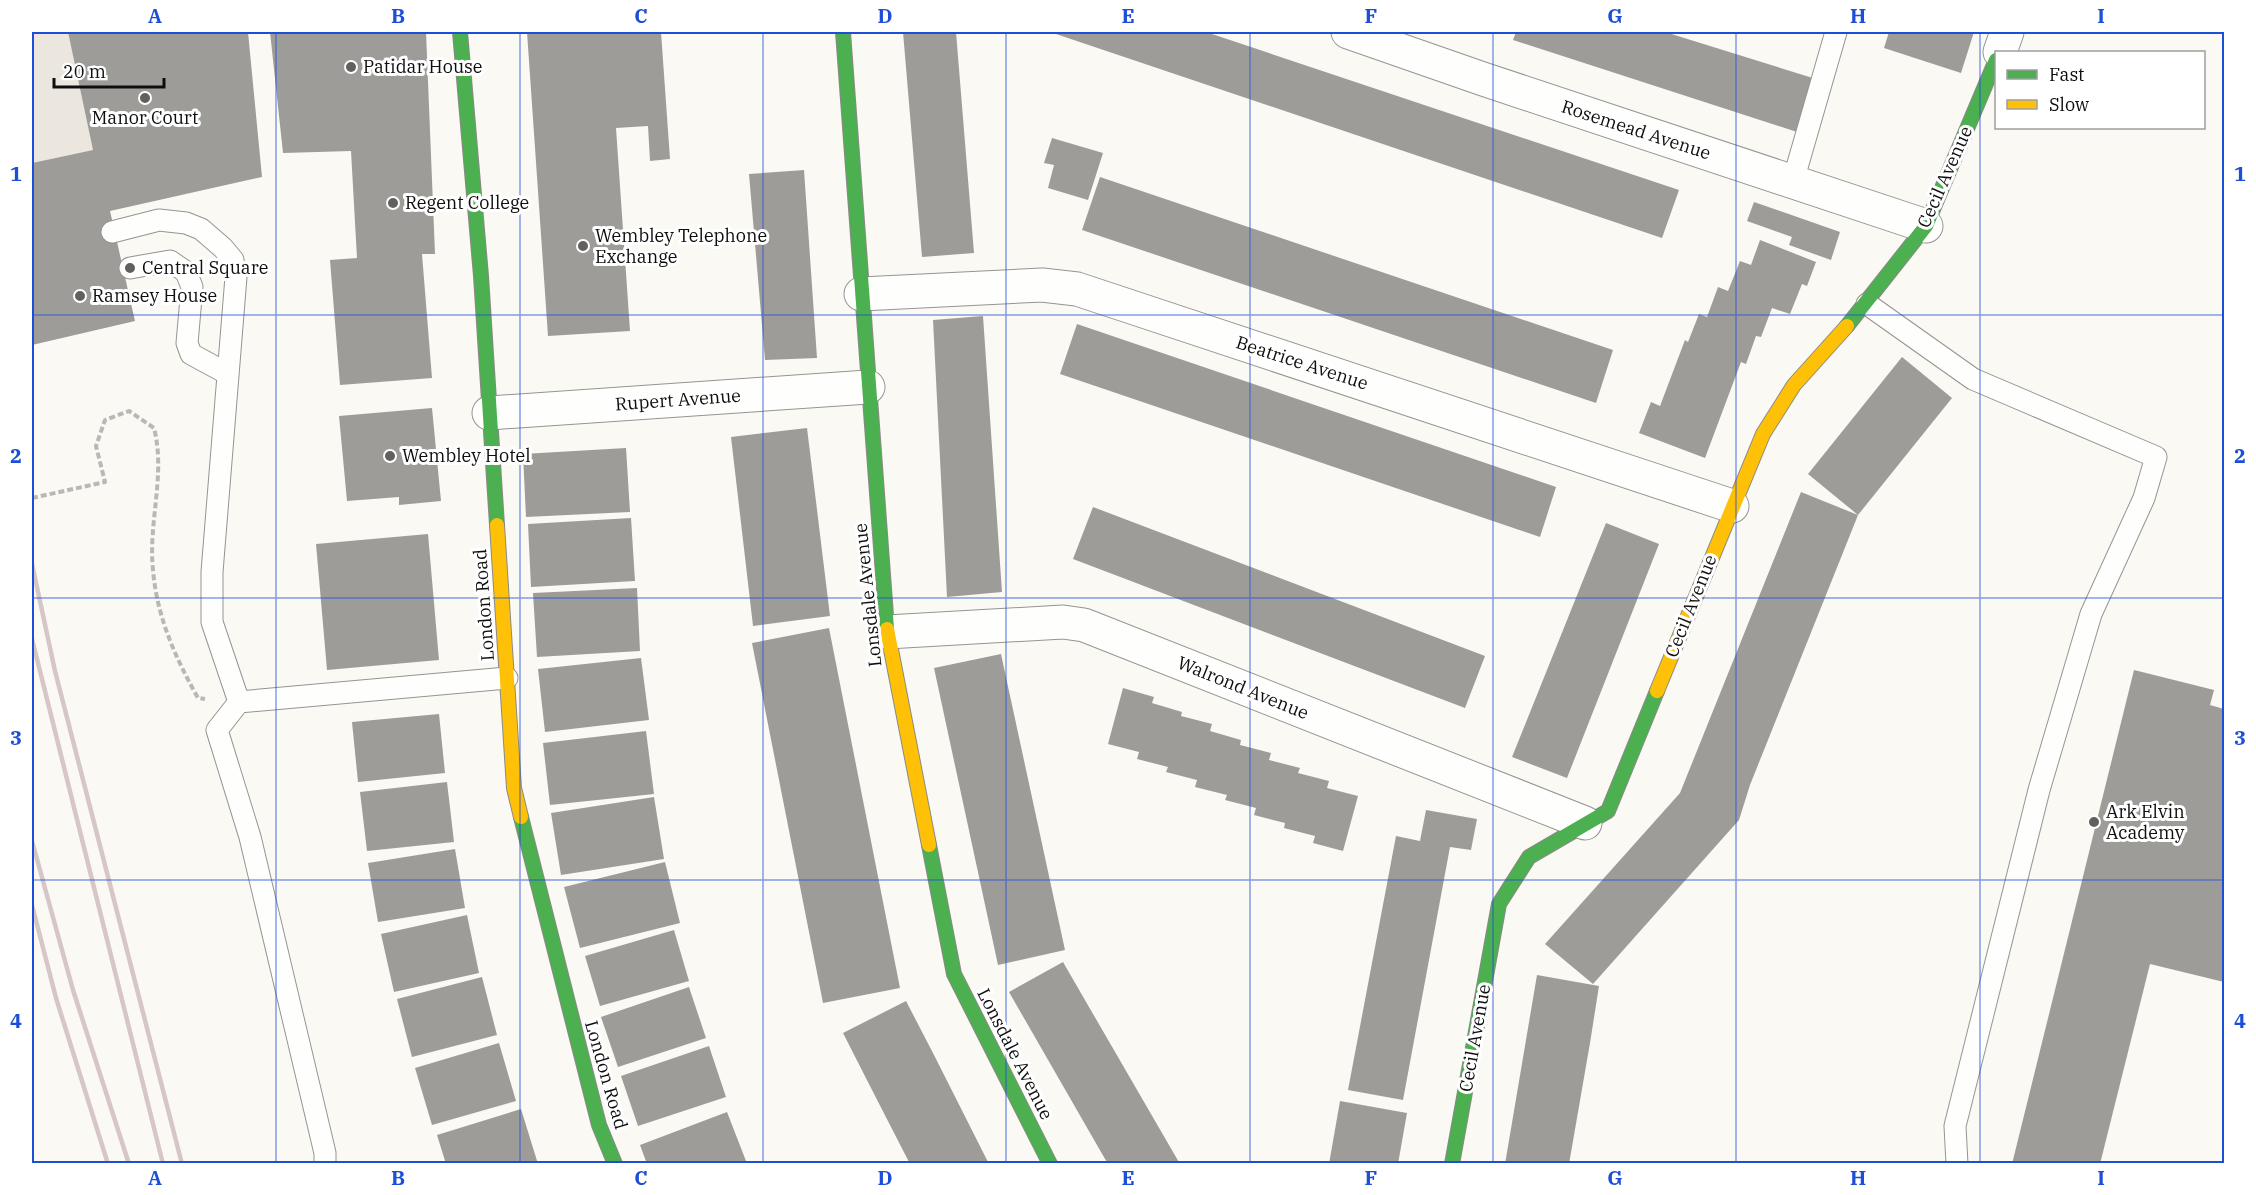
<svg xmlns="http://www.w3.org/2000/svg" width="2256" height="1195" font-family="'IBM Plex Serif',serif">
  <rect width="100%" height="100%" fill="#fbf9f4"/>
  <!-- plaza -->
  <path fill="#ebe7df" d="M32,32H68L93,150L32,163Z"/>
  <!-- building -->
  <path fill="#9e9c99" d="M68,32H248L262,177L110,211L135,321L32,345V163L93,150Z
    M270,32H426L435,254H422L432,378L340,385L330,260L357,258L351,151L283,153Z
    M527,32H661L670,159L650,161L648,126L616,128L630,331L548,336Z
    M903,32H956L974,253L922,257Z
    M1050,32H1206L1679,190L1662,238Z
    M1516,32H1665L1816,79L1800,133L1513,40Z
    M1889,32H1974L1961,73L1884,48Z
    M1052,138L1103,153L1088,200L1048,188L1054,165L1044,163Z
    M804,170L817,358L765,360L749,174Z
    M1100,177L1613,350L1596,403L1082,230Z
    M1754,202L1840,232L1831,260L1789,245L1792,237L1747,221Z
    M1760,240L1816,262L1807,286L1802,284L1790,314L1772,308L1761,337L1756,336L1746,364L1741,362L1705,458L1639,433L1651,402L1660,406L1685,340L1688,342L1699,314L1707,317L1718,287L1728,291L1740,261L1751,265Z
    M983,316L1002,592L947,597L933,320Z
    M1077,324L1556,487L1540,537L1060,374Z
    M1902,357L1952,398L1858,515L1750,785L1739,820L1593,984L1545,944L1680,793L1801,492L1858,515L1808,474Z
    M432,408L441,501L399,505V497L347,501L339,416Z
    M807,428L830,616L753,626L731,437Z
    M626,448L630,512L526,517L523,454Z
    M1093,507L1485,656L1465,708L1073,559Z
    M631,518L635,581L531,587L528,524Z
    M1606,523L1659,544L1567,778L1512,757Z
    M428,534L439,660L327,670L316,544Z
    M637,588L640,651L537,657L533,593Z
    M829,628L900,988L823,1003L752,643Z
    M1001,654L1065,950L998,965L934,668Z
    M641,658L649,720L545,732L538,669Z
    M2134,670L2214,690L2210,705L2224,709V982L2150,964L2100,1164H2012Z
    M1123,688L1154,697L1152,703L1182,712L1181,716L1212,724L1210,731L1241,740L1240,745L1271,753L1269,760L1300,768L1298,773L1329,781L1327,788L1358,796L1343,851L1313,843L1315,836L1284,828L1285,823L1254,815L1256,808L1225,800L1227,795L1195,787L1197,780L1166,772L1168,767L1137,759L1139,752L1108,744Z
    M439,714L445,773L358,782L352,722Z
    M646,731L654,794L550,805L543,743Z
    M447,782L454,842L367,851L360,792Z
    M654,797L664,859L561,875L551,813Z
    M1426,810L1477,819L1471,850L1450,847L1403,1100L1348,1090L1396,836L1420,841Z
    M455,849L465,908L378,922L368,863Z
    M665,862L680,923L580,948L564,887Z
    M467,915L479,973L394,992L381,934Z
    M674,930L689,981L600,1006L585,956Z
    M1063,962L1078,988L1180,1164H1108L1101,1152L1009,992Z
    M1537,975L1599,986L1590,1043L1569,1164H1505Z
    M482,977L497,1035L412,1057L397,999Z
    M689,987L706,1038L618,1067L601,1017Z
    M906,1001L934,1055L989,1164H910L871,1088L843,1033Z
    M499,1043L516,1101L432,1125L415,1068Z
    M709,1046L726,1097L638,1126L621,1076Z
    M1340,1101L1407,1113L1398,1164H1329Z
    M521,1109L538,1164H446L437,1135Z
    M727,1112L746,1161L740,1164H647L640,1145Z"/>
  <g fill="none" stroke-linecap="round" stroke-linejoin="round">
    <!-- lane casing -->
    <g stroke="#959492" stroke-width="23">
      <path id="lane" d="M1793,181L1836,32
        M112,232L159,220L186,223L201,229L223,248L233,260L236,277L212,572V622L239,702
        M130,268L170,261L186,272L192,287L187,343L191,354L228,374
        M1867,304L1973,379L2156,457L2144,498L2091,614L2039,790L1955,1126L1957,1164
        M325,1164V1153L250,837L217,730L239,702L507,678"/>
    </g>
    <!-- street casing -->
    <g stroke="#959492" stroke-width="35">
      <path id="street" d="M1348,32L1483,79L1926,226
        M2000,52L2007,32
        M861,294L1042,285L1077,289L1732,506
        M489,413L868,387
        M887,632L1063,622L1084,625L1585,823"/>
    </g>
    <!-- fast casing -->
    <g stroke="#8b8a88" stroke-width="16">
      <path id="fast" d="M460,32L481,276L497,525
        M843,32L887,629
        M1847,326L1926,226L1996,60
        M521,817L599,1125L615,1164
        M929,845L954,974L1050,1164
        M1452,1164L1499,904L1529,857L1608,811L1657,691"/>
    </g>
    <!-- slow casing -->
    <g stroke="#8b8a88" stroke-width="16">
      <path id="slow" d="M497,525L514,788L521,817
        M887,629L929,845
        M1657,691L1763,434L1794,385L1847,326"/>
    </g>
    <!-- path -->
    <path stroke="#b8b8b7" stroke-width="4" stroke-dasharray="6 3" stroke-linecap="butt" d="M32,498L105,482L96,446L105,420L129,411L154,428C166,475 148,522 153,570C157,617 175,657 198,698L205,699"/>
    <!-- lane -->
    <use href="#lane" stroke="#fefefd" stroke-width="21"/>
    <!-- street -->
    <use href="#street" stroke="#fefefd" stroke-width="33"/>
    <!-- fast -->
    <use href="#fast" stroke="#4caf50" stroke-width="14"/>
    <!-- slow -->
    <use href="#slow" stroke="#ffc107" stroke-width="14"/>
    <!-- rail -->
    <path stroke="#d6c6c8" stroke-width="4.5" d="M32,564L55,671L182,1164
      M32,639L163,1164
      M32,841L73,990L129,1164
      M32,905L56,998L108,1164"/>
  </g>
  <!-- grid -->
  <path fill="none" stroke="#1d4ed8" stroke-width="1.5" stroke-opacity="0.55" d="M276,32V1164M520,32V1164M763,32V1164M1006,32V1164M1250,32V1164M1493,32V1164M1736,32V1164M1980,32V1164M32,315H2224M32,598H2224M32,880H2224"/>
  <!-- markers -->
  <g fill="#61605e" stroke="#fff" stroke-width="2">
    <circle cx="351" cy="67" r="6"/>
    <circle cx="145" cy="98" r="6"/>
    <circle cx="393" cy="203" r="6"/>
    <circle cx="583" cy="246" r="6"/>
    <circle cx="130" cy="268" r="6"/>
    <circle cx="80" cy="296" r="6"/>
    <circle cx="390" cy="456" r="6"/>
    <circle cx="2094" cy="822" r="6"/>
  </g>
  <g text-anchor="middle" stroke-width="6" stroke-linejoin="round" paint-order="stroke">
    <!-- poi labels -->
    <g font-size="18" fill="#0e0e0e" stroke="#fff" text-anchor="start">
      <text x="363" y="73">Patidar House</text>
      <text x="145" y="124" text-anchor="middle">Manor Court</text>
      <text x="405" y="209">Regent College</text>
      <text x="595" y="242">Wembley Telephone<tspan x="595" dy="21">Exchange</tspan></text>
      <text x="142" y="274">Central Square</text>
      <text x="92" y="302">Ramsey House</text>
      <text x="402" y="462">Wembley Hotel</text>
      <text x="2106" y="818">Ark Elvin<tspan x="2106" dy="21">Academy</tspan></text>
    </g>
    <!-- street labels -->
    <g font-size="18" fill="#0e0e0e" stroke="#fff">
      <text transform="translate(1636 130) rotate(18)" y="6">Rosemead Avenue</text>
      <text transform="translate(1945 177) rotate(-66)" y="6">Cecil Avenue</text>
      <text transform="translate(1302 363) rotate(18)" y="6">Beatrice Avenue</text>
      <text transform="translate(678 400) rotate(-4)" y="6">Rupert Avenue</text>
      <text transform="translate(868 595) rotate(-96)" y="6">Lonsdale Avenue</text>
      <text transform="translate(484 605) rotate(-94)" y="6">London Road</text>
      <text transform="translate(1691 606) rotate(-68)" y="6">Cecil Avenue</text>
      <text transform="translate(1243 688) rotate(22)" y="6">Walrond Avenue</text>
      <text transform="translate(1475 1038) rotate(-80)" y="6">Cecil Avenue</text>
      <text transform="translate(1015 1054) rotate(63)" y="6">Lonsdale Avenue</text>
      <text transform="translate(606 1075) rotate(74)" y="6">London Road</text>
    </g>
  </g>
  <!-- border -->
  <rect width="2256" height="1195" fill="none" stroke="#ffffff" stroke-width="66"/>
  <!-- legend -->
  <rect x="1995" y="51" width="210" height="78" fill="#ffffff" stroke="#9f9f9f" stroke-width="1.5"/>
  <rect x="2007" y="70" width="30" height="9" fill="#4caf50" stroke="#9f9f9f" stroke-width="1.5"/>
  <text x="2049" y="81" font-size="18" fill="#0e0e0e">Fast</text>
  <rect x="2007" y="100" width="30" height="9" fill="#ffc107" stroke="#9f9f9f" stroke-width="1.5"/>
  <text x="2049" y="111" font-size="18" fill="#0e0e0e">Slow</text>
  <!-- scale -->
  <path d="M54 78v9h110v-9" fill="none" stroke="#0e0e0e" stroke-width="3"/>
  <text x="63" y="78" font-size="18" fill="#0e0e0e" stroke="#ffffff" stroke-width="4.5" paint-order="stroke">20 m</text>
  <rect x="33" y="33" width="2190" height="1129" fill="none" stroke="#1d4ed8" stroke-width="2"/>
  <g font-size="20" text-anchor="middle" font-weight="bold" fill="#1d4ed8">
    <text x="155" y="23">A</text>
    <text x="398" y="23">B</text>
    <text x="641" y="23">C</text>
    <text x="885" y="23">D</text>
    <text x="1128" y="23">E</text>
    <text x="1371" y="23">F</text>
    <text x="1615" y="23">G</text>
    <text x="1858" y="23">H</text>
    <text x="2101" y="23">I</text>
    <text x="16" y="181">1</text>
    <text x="2240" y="181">1</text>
    <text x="16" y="463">2</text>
    <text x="2240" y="463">2</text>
    <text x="16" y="745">3</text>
    <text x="2240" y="745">3</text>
    <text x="16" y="1028">4</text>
    <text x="2240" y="1028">4</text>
    <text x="155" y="1185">A</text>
    <text x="398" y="1185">B</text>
    <text x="641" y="1185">C</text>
    <text x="885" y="1185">D</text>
    <text x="1128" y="1185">E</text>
    <text x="1371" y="1185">F</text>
    <text x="1615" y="1185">G</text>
    <text x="1858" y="1185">H</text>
    <text x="2101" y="1185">I</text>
  </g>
</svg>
